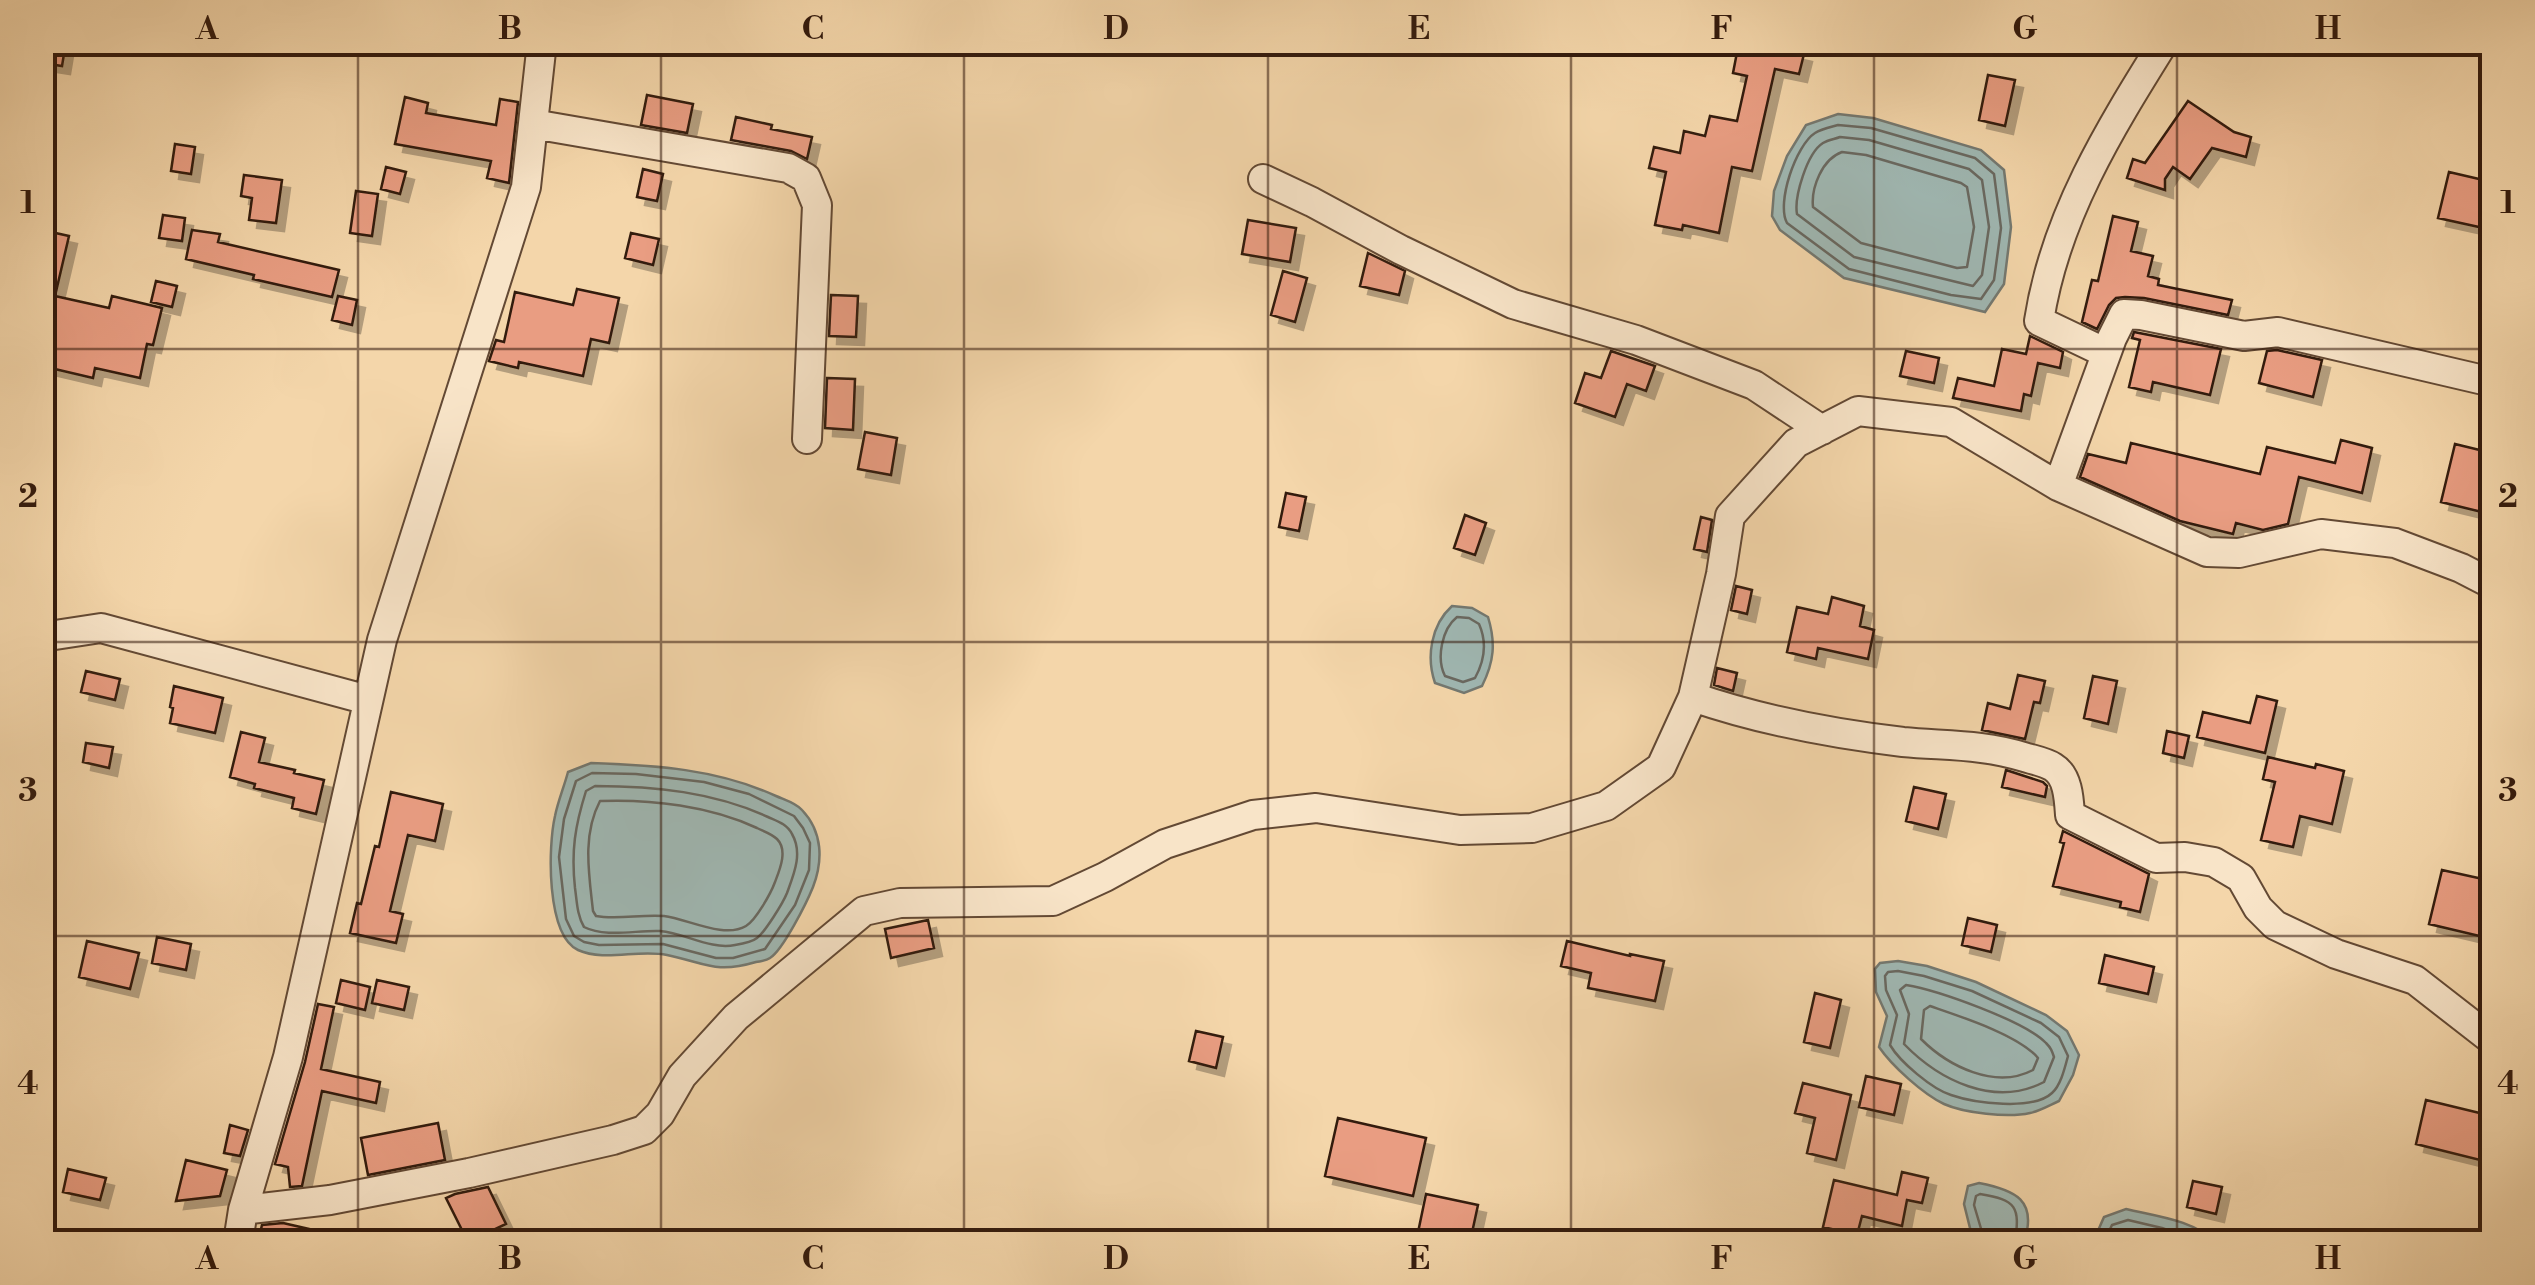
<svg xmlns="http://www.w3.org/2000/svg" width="2535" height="1285" font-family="'Libre Bodoni',serif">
  <defs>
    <filter id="shadow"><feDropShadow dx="8" dy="8" stdDeviation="0" flood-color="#0004"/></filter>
  </defs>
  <rect width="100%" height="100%" fill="#f4d6aa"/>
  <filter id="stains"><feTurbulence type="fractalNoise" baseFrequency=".002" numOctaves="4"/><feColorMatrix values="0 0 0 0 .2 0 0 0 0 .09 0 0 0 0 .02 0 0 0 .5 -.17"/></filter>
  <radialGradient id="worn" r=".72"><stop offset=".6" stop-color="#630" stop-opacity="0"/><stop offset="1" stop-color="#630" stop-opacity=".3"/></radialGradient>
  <!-- water -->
  <path fill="#9fb7b2" stroke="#747870" stroke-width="2.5" d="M1838,114L1873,118L1981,150L2004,170L2011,227L2004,284L1985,312L1844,278L1780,230L1772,216L1774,191L1787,156L1806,125Z
    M1452,606L1472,608L1488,617C1496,643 1494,662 1482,686L1464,693L1435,683C1426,657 1431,625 1452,606Z
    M591,763C654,765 718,769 776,796C785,800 796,803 802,810C823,832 823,861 813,887C807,902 783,950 770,958C766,961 761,961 756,962C715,974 706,963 667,955C638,949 605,962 578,950C546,935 548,846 555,816C558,801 564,787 568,772Z
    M1898,961L1927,966L1976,982L2046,1015L2067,1031L2079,1055L2073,1075L2059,1101C2050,1105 2040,1111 2030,1113C2008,1118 1964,1113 1944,1104C1923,1094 1892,1066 1879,1047L1887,1016L1876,992L1875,969L1880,963Z
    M1979,1183C2015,1190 2038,1200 2024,1242H1986L1972,1236L1964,1204L1968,1186Z
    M2126,1209C2154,1216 2195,1220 2214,1242H2093L2104,1217Z"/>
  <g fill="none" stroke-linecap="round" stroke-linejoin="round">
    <!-- shore -->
    <path stroke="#696860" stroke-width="2.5" d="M1838,125L1871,128L1975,158L1994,174L2001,228L1994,280L1981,299L1951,295L1849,269L1787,223C1776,203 1796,145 1815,133C1821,129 1831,127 1838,125Z
      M1840,137L1869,140L1969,169L1982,180L1989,227L1982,275L1973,286L1854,257L1797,214C1794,197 1807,153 1823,143C1828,140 1835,139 1840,137Z
      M1842,152L1866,155L1961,183L1967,187L1974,227L1967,267L1957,268L1861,243L1813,207C1811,188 1822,159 1842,152Z
      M1457,617L1469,618L1479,624C1487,642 1485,660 1475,678L1463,682L1445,676C1436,658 1442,629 1457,617Z
      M592,773L636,774L704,782L749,794L794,816L803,828L810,843L809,870L795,905L765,949L733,958H716L663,944L599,945L584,942L574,936L566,919L559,857L564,819L576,781Z
      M595,786C654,786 714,792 768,817C777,821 787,824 792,834C803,853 794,874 787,893C783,903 765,932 757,938C752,942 741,944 735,945C710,950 685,933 660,931C636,930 606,938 584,927C577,915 577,902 575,888C571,851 575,826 586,791Z
      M600,801C651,799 710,806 757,828C763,831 772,834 777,839C788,850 780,869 775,882C771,893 756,920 746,926C724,939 688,919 664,916C642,914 617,920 596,916L593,911C589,874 582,835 600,801Z
      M1898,971L1924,976L1972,991L2041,1023L2059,1037L2068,1056C2065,1067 2061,1085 2052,1093C2033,1111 1974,1103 1951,1095C1932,1089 1900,1062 1890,1045L1897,1015L1886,990L1885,976L1888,972Z
      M1906,985C1937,990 2025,1021 2046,1043C2051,1048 2052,1051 2054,1057L2044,1082C1994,1108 1939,1080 1904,1044L1909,1014L1900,990Z
      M1930,1006C1959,1016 2019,1035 2038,1058L2033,1070C1995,1090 1948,1066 1921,1039L1924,1010Z
      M1985,1242L1974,1205L1976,1196L1980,1194C2017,1200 2020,1207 2015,1242
      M2104,1242L2112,1225L2128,1220L2162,1228L2200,1242"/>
  </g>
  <!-- building -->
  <path fill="#e99d82" stroke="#331a0d" stroke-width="2.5" filter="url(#shadow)" d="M42,42H66L62,66L42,63Z
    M1739,42H1751L1804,54L1799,74L1775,69L1752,171L1732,167L1719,233L1683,225L1682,230L1655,225L1666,172L1649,168L1654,147L1680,153L1684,131L1705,136L1710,116L1737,121L1747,76L1733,73Z
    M1988,75L2015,80L2005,126L1979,120Z
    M647,95L693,104L687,133L641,125Z
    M405,97L428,103L426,113L496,125L500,99L518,102L509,183L487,178L491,161L395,144Z
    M2188,101L2234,132L2251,137L2246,157L2212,148L2190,179L2173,167L2165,179V190L2127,178L2133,159L2145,163Z
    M736,117L772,125L771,129L812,137L807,159L791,151L731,140Z
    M175,144L195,147L191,174L171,171Z
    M386,167L406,172L400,194L381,189Z
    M643,169L663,174L657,201L637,197Z
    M2449,172L2492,182V210L2488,229L2438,218Z
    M244,175L282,180L276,223L249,220L252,198L241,196Z
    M356,191L378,194L372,236L350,233Z
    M163,215L185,218L182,241L159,238Z
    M2113,216L2138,222L2131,251L2153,256L2148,276L2159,279L2158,285L2232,300L2228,315L2144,298L2125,297L2116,298L2109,305L2097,329L2082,322L2092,280L2098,281Z
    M1248,220L1296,228L1290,262L1242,254Z
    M42,230L69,236L55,296L109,308L112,296L162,308L153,345L147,344L140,378L95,368L93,378L42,366Z
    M192,230L220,234L218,242L339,270L332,297L253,279L254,275L186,259Z
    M631,233L659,239L653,265L625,258Z
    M1368,253L1405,271L1399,295L1360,286Z
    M1283,271L1307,278L1295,322L1271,315Z
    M156,281L177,286L172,307L151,302Z
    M577,289L619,298L609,343L591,339L583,376L519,362L518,368L489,361L496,340L504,342L515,292L573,305Z
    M831,295L858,296L856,337L829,336Z
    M338,296L357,300L352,325L332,320Z
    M2134,332L2221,349L2210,395L2153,382L2151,392L2129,387L2140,340L2132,338Z
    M2030,336L2063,352L2060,368L2038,363L2031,396L2024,394L2021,411L1953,398L1958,378L1994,386L2002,349L2026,354Z
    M2277,350L2322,360L2313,397L2259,383L2267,351Z
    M1611,351L1655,366L1646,391L1627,384L1615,417L1575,403L1585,373L1601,378Z
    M1906,351L1939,358L1934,383L1900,376Z
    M827,378L855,379L853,430L825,428Z
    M865,432L897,438L891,475L858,469Z
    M2341,440L2372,448L2362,493L2299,477L2288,524L2263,530L2236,523L2233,534L2180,521L2080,477L2088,454L2126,463L2131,443L2260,474L2267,447L2335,463Z
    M2455,444L2492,453V501L2490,514L2441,502Z
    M1286,493L1306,497L1299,531L1279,527Z
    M1465,515L1486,523L1475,555L1454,548Z
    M1701,517L1712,520L1707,552L1694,549Z
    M1736,586L1752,590L1747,614L1731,610Z
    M1832,597L1864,606L1860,626L1874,630L1868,659L1818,648L1816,659L1787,652L1797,607L1828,614Z
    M1717,668L1737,673L1733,691L1714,685Z
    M86,671L120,679L115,700L81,692Z
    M2018,675L2045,681L2040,703L2034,702L2025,739L1982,730L1988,703L2010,709Z
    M2093,676L2117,681L2108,724L2084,718Z
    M174,686L223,698L215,733L170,723L173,708L170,707Z
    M2257,696L2277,701L2265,753L2197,737L2203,712L2250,723Z
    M2167,731L2189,736L2184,758L2163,753Z
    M241,732L265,738L259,762L295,770L294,773L324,780L316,814L292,808L294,798L254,788L255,784L230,777Z
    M86,743L113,747L109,768L83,762Z
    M2268,757L2315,768L2316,764L2344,771L2332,824L2300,816L2293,847L2261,840L2275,782L2263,779Z
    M2006,770L2043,782L2047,786L2045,797L2002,787Z
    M1914,787L1946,794L1938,829L1906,821Z
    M391,792L443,804L435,841L408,835L390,911L403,914L396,943L350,933L357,903L361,904L375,846L379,847Z
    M2063,831L2149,874L2140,912L2120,907L2121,902L2053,886L2064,843L2060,842Z
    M2442,870L2492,881V939L2429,924Z
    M1968,918L1997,925L1991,952L1962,945Z
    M928,920L934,948L891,958L885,929Z
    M157,937L191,944L186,970L152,963Z
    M87,941L139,953L130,989L79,977Z
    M1567,941L1630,956V954L1664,961L1655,1001L1588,988L1591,973L1561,966Z
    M2105,955L2154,967L2148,994L2099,983Z
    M341,980L370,987L365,1010L336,1003Z
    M377,980L409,987L404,1010L372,1003Z
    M1815,993L1841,1000L1830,1048L1804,1042Z
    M318,1004L334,1007L321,1069L380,1082L376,1103L322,1091L302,1186L290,1187L288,1167L275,1164L305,1062Z
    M1196,1031L1223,1037L1216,1068L1189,1061Z
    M1866,1076L1901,1084L1894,1115L1859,1107Z
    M1803,1083L1851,1095L1836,1160L1807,1153L1815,1118L1795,1113Z
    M2426,1100L2492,1116V1163L2416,1144Z
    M1338,1118L1426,1138L1413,1196L1325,1176Z
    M438,1123L445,1160L368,1175L361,1138Z
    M230,1125L248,1130L240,1156L224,1153Z
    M186,1160L227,1170L220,1196L176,1201Z
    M68,1169L106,1178L100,1200L63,1192Z
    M1902,1172L1928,1178L1922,1203L1907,1200L1902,1226L1862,1216L1857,1235L1823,1227L1834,1180L1897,1195Z
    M2193,1181L2222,1187L2216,1214L2187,1207Z
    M488,1187L506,1224L468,1242L446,1198L455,1194Z
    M1426,1194L1478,1205L1470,1242H1416Z
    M283,1223L331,1234L330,1242H258L262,1225Z"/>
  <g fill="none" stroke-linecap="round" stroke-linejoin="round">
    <!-- minor casing -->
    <g stroke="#634934" stroke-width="32">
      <path id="minor" d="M533,124L788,168L806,178L817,205L807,439
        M1263,179L1312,202L1401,250L1513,304L1636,340L1754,385L1822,430
        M2106,353L2039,321C2055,217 2109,130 2164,42
        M2058,486L2112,338L2124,314L2141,315L2244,336L2278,332L2492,382
        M42,637L101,628L368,700
        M1693,697C1757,719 1835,734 1903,742C1946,746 1982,744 2024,757C2034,760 2045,762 2053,767C2068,776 2069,799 2070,815L2156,858L2185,857L2214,862L2241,878L2258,908L2275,925L2336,954L2415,980L2492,1040
        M243,1210L330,1200L469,1173L613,1140L644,1130L660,1114L682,1076L736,1017L864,911L900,903L1053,901L1105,877L1165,844L1253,815L1316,808L1460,830L1532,828L1606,806L1661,767L1693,697L1721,574L1730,516L1796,443L1858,411L1951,422L2058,486L2207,552L2239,553L2321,534L2395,543L2461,568L2492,584
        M238,1242L243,1210L288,1057L382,640L526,187L542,42"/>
    </g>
    <!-- minor -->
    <use href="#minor" stroke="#f8e4c8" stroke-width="28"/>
  </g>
  <!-- grid -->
  <path fill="none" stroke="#331a0d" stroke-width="2.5" stroke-opacity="0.55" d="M358,42V1242M661,42V1242M964,42V1242M1268,42V1242M1571,42V1242M1874,42V1242M2177,42V1242M42,349H2492M42,642H2492M42,936H2492"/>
  <!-- margin -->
  <rect width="2535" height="1285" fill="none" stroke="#f4d6aa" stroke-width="110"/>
  <rect x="55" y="55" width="2425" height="1175" fill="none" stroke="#331a0d" stroke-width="4"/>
  <g font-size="32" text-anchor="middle" font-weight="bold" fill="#331a0d">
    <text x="207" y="39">A</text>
    <text x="510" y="39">B</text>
    <text x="813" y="39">C</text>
    <text x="1116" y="39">D</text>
    <text x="1419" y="39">E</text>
    <text x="1722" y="39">F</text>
    <text x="2025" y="39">G</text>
    <text x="2328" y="39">H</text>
    <text x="28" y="213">1</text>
    <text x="2508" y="213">1</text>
    <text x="28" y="507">2</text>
    <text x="2508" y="507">2</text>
    <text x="28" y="801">3</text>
    <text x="2508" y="801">3</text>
    <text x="28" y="1094">4</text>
    <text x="2508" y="1094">4</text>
    <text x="207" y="1269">A</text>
    <text x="510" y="1269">B</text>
    <text x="813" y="1269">C</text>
    <text x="1116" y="1269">D</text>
    <text x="1419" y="1269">E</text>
    <text x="1722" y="1269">F</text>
    <text x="2025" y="1269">G</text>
    <text x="2328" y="1269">H</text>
  </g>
  <rect width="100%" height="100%" filter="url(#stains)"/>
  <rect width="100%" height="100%" fill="url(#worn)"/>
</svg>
